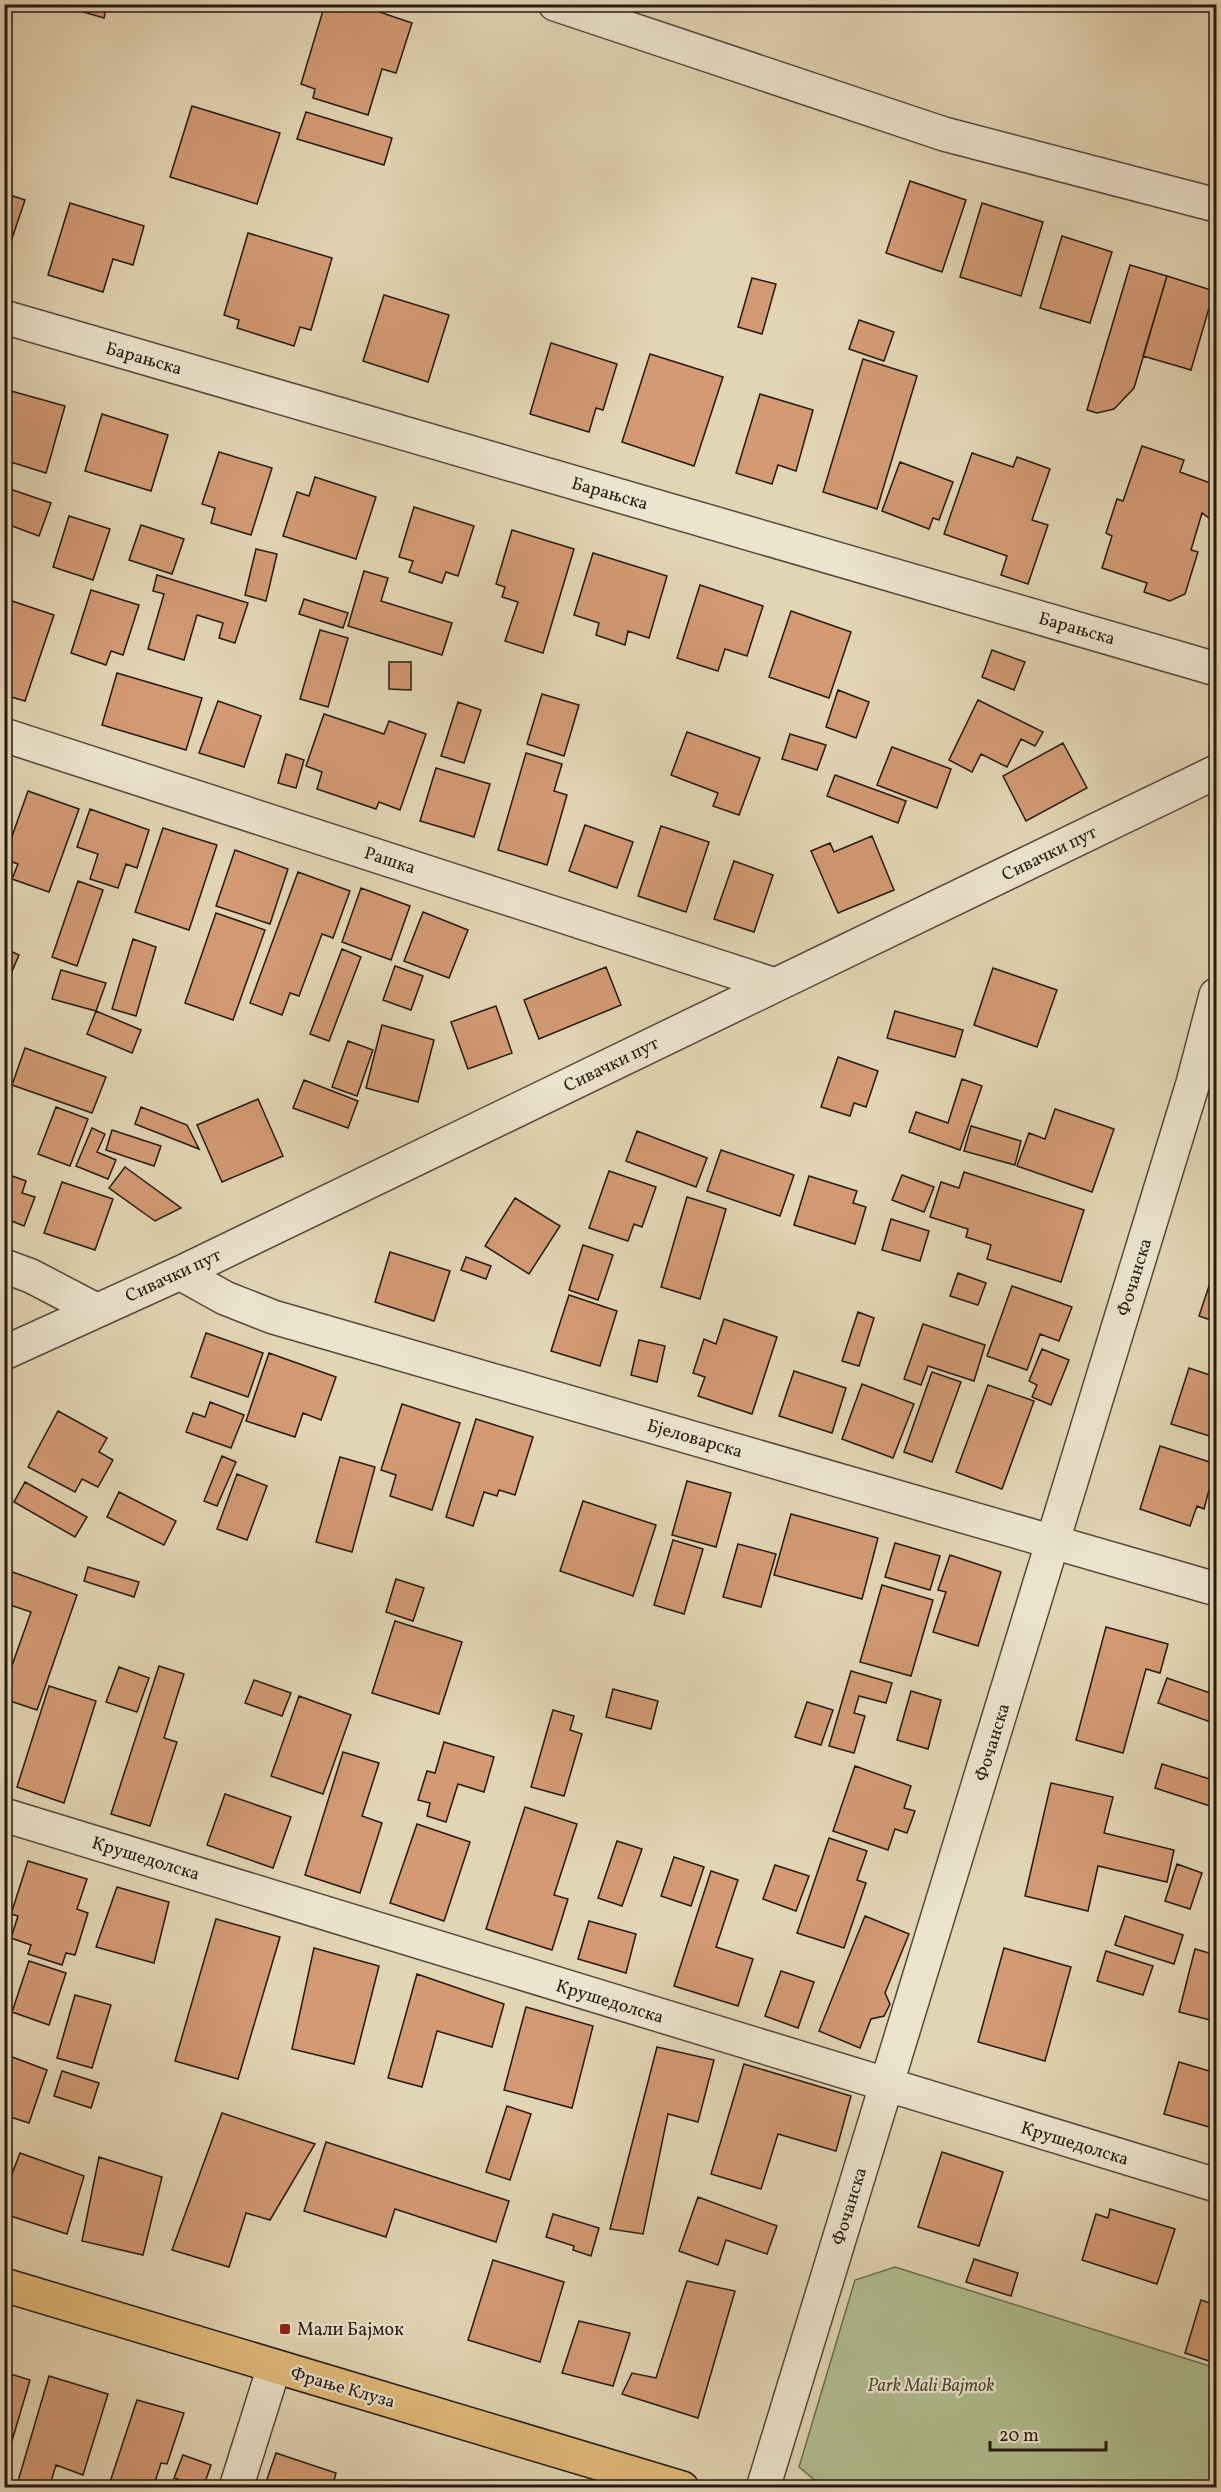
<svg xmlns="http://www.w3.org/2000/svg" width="1221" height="2492" font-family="Vollkorn,serif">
  <rect width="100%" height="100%" fill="#e2d5b4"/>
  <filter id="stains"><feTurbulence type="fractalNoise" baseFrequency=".00333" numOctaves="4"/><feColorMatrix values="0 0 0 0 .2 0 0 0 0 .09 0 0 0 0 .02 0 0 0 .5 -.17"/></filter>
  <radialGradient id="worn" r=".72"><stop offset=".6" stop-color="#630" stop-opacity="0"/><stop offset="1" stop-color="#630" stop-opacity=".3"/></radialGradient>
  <!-- park -->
  <path fill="#b0be90" stroke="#6a6c50" stroke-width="1.5" d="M895,2267L1216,2368V2487H823L799,2467L855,2280Z"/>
  <!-- building -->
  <path fill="#d39a74" stroke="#251910" stroke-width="1.5" d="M56,4H107L104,18Z
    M325,4H356L412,23L396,73L382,69L368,115L313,98L315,89L301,84Z
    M192,106L280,133L257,204L170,177Z
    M306,112L392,138L384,165L297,139Z
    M910,181L966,200L942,272L886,253Z
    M4,193L25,200L5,259H4Z
    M70,203L144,226L133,265L113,259L103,292L48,275Z
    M982,203L1043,222L1021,296L960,277Z
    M248,233L332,258L311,330L300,327L294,346L237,328L239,320L224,315Z
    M1062,236L1112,252L1090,323L1040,308Z
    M1130,265L1167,276L1134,388L1114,409L1097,413L1087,410Z
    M1167,276L1214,291L1191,370L1143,356Z
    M752,278L776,284L762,334L738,327Z
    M384,295L449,315L428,382L363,361Z
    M859,320L894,332L884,361L849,349Z
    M551,343L617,364L603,410L596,408L589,432L530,414Z
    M650,354L723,377L694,466L622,442Z
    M863,359L917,376L877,509L823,492Z
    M4,389L65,406L46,473L4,460Z
    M760,394L813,410L796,471L778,465L772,484L736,473Z
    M102,414L168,435L151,491L85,471Z
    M1142,446L1184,460L1180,472L1216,485V496L1209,518L1202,513L1191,550L1198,552L1185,594L1170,601L1144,592L1147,583L1102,568L1112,536L1106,533L1117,499L1123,501Z
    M219,452L272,468L251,535L211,523L215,508L202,504Z
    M972,453L1013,467L1017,457L1050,469L1032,520L1048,525L1028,584L1001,575L1007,556L944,534Z
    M900,462L953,482L939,520L933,518L929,529L882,511Z
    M315,477L376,497L356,559L283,536L297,492L309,496Z
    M4,487L51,503L39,536L4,523Z
    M414,507L474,526L458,576L446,572L442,583L409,572L413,561L399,557Z
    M69,516L110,529L93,580L53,567Z
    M141,525L184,539L172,574L129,560Z
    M512,530L574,549L543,653L505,641L518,602L502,597L505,587L496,584Z
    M256,549L277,554L266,601L245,595Z
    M593,553L667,576L649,638L628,631L625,645L596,635L599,623L574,615Z
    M364,571L388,578L381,601L452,623L442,655L348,626Z
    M157,575L248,603L235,643L219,638L223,623L197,615L184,660L148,649L164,594L153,591Z
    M700,585L763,606L747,656L725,649L718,671L677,658Z
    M91,590L139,605L123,655L111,651L106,665L71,653Z
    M304,599L348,613L343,628L299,614Z
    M12,601L54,615L25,701L4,695V622Z
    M791,611L851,632L829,698L769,677Z
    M320,630L348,638L328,707L300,699Z
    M992,650L1025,662L1014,690L982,677Z
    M389,662H411V690L389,689Z
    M117,673L202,698L186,750L102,725Z
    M838,690L869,702L856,738L826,727Z
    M542,694L579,705L564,756L527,744Z
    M978,700L1043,732L1035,746L1021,739L1007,767L981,754L972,772L949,760Z
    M218,701L261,716L244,767L199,753Z
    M458,702L481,710L464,763L441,756Z
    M324,714L384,734L389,721L426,734L400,810L379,802L376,809L317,789L322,772L306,766Z
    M687,732L760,758L739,815L713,806L718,793L671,775Z
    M790,734L826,745L817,770L782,759Z
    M1063,743L1087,788L1026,821L1003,776Z
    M892,747L951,769L937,808L877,785Z
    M526,753L562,764L554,791L567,795L547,865L498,850Z
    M286,754L304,760L296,788L278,783Z
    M436,768L490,784L474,837L420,821Z
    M835,775L906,801L898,823L827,796Z
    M28,791L79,809L49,892L12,879L18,864L4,859Z
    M90,809L149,830L137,868L126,864L118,888L90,879L98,854L77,847Z
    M585,825L633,842L617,888L569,871Z
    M661,826L709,842L686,912L638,896Z
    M163,828L217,845L189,930L135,912Z
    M872,836L894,890L838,913L811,851L830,843L834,852Z
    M235,850L288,869L270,924L216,906Z
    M734,861L773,875L754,932L714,919Z
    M298,872L350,891L333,938L322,934L299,996L290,993L282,1015L250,1003Z
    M78,881L103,890L77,966L52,957Z
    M361,888L410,906L391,960L342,942Z
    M423,912L468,930L449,978L404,961Z
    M216,913L265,930L233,1020L185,1003Z
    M133,939L156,947L136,1016L112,1009Z
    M4,948L19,955L9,978L4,976Z
    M342,949L361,957L329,1041L310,1034Z
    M395,966L423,976L411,1010L383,1000Z
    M606,967L621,1005L539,1039L524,1000Z
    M993,968L1057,990L1037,1047L974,1025Z
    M61,970L106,983L96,1011L52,999Z
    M496,1006L512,1053L468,1069L451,1022Z
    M96,1011L141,1030L132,1053L87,1034Z
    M895,1011L963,1030L955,1057L887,1038Z
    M382,1025L434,1040L418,1102L366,1088Z
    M348,1041L373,1050L357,1096L332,1087Z
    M25,1048L106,1077L92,1113L12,1085Z
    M838,1057L878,1071L866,1107L854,1103L850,1116L821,1107Z
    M962,1079L982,1086L960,1150L909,1132L916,1112L948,1123Z
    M304,1080L358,1101L348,1128L293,1108Z
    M4,1089L12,1092L4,1114Z
    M258,1099L283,1156L222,1182L197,1125Z
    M56,1107L88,1119L70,1166L38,1154Z
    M141,1107L187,1125L199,1149L135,1124Z
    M1055,1109L1114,1129L1092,1192L1017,1166L1029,1133L1045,1139Z
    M971,1126L1021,1141L1015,1165L964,1151Z
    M92,1128L105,1134L97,1152L116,1160L108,1179L76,1166Z
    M112,1130L161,1146L154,1166L106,1150Z
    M637,1131L707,1158L696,1187L626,1161Z
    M721,1150L794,1175L780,1216L707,1191Z
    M125,1167L181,1208L155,1221L109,1188Z
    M609,1171L656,1187L642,1227L634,1224L628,1241L589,1228Z
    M964,1172L1084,1210L1061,1282L987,1259L991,1245L966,1237L968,1229L930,1217L941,1182L959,1188Z
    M4,1173L26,1181L22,1193L35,1197L24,1226L4,1218Z
    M902,1175L934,1187L924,1212L892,1200Z
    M809,1176L857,1191L853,1203L866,1207L855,1244L794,1225Z
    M62,1182L113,1199L95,1250L44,1233Z
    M687,1197L726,1209L700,1299L661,1287Z
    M515,1198L560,1226L529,1274L485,1246Z
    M891,1219L929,1231L920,1261L882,1250Z
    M583,1245L613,1255L598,1300L569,1290Z
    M390,1252L450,1271L434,1321L375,1302Z
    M466,1257L491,1266L486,1279L461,1270Z
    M1216,1265V1322L1199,1316Z
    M958,1273L986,1283L978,1305L950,1296Z
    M1012,1286L1072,1307L1059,1341L1040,1334L1027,1370L987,1356Z
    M569,1295L617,1311L600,1366L551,1351Z
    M858,1312L874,1318L859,1366L842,1361Z
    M724,1319L777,1337L752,1414L698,1396L705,1377L693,1373L704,1339L716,1344Z
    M923,1324L985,1345L974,1381L928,1366L921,1385L904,1379Z
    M206,1333L263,1353L248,1397L191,1377Z
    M639,1340L665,1346L657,1382L631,1375Z
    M1042,1349L1069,1360L1051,1405L1032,1397L1037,1385L1029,1381Z
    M269,1353L336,1377L321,1420L303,1413L295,1437L246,1421Z
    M1189,1368L1216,1377V1438L1171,1424Z
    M794,1371L846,1388L832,1433L779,1416Z
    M932,1372L961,1382L932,1462L904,1452Z
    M862,1384L914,1404L893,1458L842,1439Z
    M988,1385L1034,1401L1002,1489L956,1472Z
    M210,1402L244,1415L231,1448L186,1432L193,1413L205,1417Z
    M402,1404L460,1423L432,1510L390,1496L396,1475L381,1470Z
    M58,1411L107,1438L99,1452L113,1460L98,1487L82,1479L75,1492L28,1467Z
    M476,1419L533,1437L515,1495L499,1490L497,1496L484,1492L473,1526L446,1517Z
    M1160,1446L1216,1464L1204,1509L1197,1506L1190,1526L1140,1509Z
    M222,1456L236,1462L217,1506L204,1501Z
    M340,1457L375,1467L352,1552L316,1542Z
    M237,1474L267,1486L247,1540L217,1529Z
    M687,1481L731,1493L716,1547L672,1535Z
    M25,1482L87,1517L75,1537L14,1502Z
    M119,1492L176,1521L164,1545L107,1517Z
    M583,1501L656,1525L633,1596L560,1571Z
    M791,1514L878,1538L862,1599L774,1575Z
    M673,1540L703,1549L684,1614L654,1605Z
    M895,1543L940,1556L930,1590L885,1577Z
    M738,1544L776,1554L761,1607L723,1597Z
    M950,1555L1001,1572L978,1646L933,1632L946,1592L938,1590Z
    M88,1567L139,1582L134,1597L84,1581Z
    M4,1569L77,1595L37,1710L4,1699V1688L31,1612L4,1603Z
    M396,1579L424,1588L413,1621L386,1612Z
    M882,1585L933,1600L911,1676L860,1662Z
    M395,1621L462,1642L439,1714L372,1693Z
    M1106,1627L1168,1644L1160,1673L1146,1669L1123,1753L1076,1740Z
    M159,1666L184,1674L164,1738L177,1742L150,1826L111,1814Z
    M119,1667L149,1678L137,1712L106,1702Z
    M851,1671L892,1683L886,1703L859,1696L854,1713L865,1716L854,1753L829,1746Z
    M1167,1678L1216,1695V1724L1158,1703Z
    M254,1680L291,1693L282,1716L245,1703Z
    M49,1686L96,1701L64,1803L17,1787Z
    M613,1689L658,1701L651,1729L606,1717Z
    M911,1691L941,1700L928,1749L897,1740Z
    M299,1696L351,1715L323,1794L271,1776Z
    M807,1702L833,1710L821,1745L795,1737Z
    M553,1710L574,1716L570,1730L582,1734L564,1796L531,1787Z
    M444,1742L494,1757L484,1792L458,1784L446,1822L427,1816L430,1803L418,1800L427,1771L435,1773Z
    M343,1752L379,1763L362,1816L382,1823L360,1893L305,1875Z
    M1162,1764L1216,1781V1808L1155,1788Z
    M855,1766L911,1786L904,1808L915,1811L907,1833L895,1829L888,1850L833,1831Z
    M1051,1783L1113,1797L1104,1833L1174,1850L1167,1882L1098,1866L1088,1911L1025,1896Z
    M225,1794L291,1817L273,1868L207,1845Z
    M525,1807L577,1824L554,1895L568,1899L552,1950L486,1929Z
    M417,1824L470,1842L444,1921L390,1903Z
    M829,1838L867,1851L857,1880L866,1883L844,1948L797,1933Z
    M617,1841L642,1849L622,1906L598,1898Z
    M674,1857L704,1867L691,1906L661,1896Z
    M28,1861L87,1879L77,1909L88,1913L75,1955L66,1953L62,1965L28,1954L31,1945L11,1938L18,1916L11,1914Z
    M1177,1864L1202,1873L1190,1909L1165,1901Z
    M775,1865L809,1876L796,1911L763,1899Z
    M711,1871L738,1880L716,1947L753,1959L738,2006L674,1986Z
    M117,1887L169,1902L154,1963L96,1947Z
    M865,1916L909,1934L885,1993L890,2004L884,2016L871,2019L860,2048L819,2031Z
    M1125,1916L1183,1935L1174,1964L1115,1945Z
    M216,1919L280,1937L238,2079L175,2061Z
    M589,1921L636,1934L626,1973L578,1959Z
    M314,1948L379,1966L354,2064L292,2049Z
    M1004,1948L1071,1967L1045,2061L978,2042Z
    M1195,1949L1216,1955V2013L1214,2021L1179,2012Z
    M1106,1951L1153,1966L1143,1995L1097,1981Z
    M29,1961L66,1973L49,2025L12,2012Z
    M781,1971L814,1982L798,2028L765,2016Z
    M417,1974L504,2004L492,2047L437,2031L422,2087L388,2078Z
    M75,1995L111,2005L92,2068L57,2058Z
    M526,2007L593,2026L572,2108L504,2090Z
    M657,2047L714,2060L698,2122L668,2114L643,2234L610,2229Z
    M4,2054L47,2070L29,2123L4,2115Z
    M1179,2062L1216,2073V2129L1164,2114Z
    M744,2064L851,2096L836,2151L778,2134L761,2189L711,2174Z
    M62,2071L99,2083L91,2108L54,2096Z
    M507,2106L531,2114L510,2180L486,2172Z
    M222,2113L315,2144L270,2220L246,2213L229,2267L172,2250Z
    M326,2142L509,2201L496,2242L395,2209L386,2237L304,2211Z
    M942,2152L1003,2172L979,2246L918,2227Z
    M20,2153L84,2176L67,2234L4,2214V2195Z
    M99,2157L162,2177L143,2255L82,2241Z
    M698,2197L777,2226L767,2254L726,2240L718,2265L679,2251Z
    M1110,2209L1175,2229L1157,2284L1082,2260L1096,2214L1108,2218Z
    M553,2214L599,2228L591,2256L573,2250L574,2246L546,2237Z
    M974,2259L1018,2273L1011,2296L966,2282Z
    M493,2260L564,2282L540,2362L468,2340Z
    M687,2281L735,2291L698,2418L622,2394L632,2373L656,2378Z
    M1201,2300L1216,2305L1215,2363L1185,2353Z
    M579,2321L630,2333L613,2386L562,2373Z
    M4,2372L30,2380L6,2461H4Z
    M49,2376L108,2394L83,2475L56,2465L49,2488H16Z
    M137,2400L184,2413L167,2464L161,2463L153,2488H108Z
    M276,2453L336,2473L332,2488H264Z
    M183,2455L211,2465L203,2488L174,2478Z"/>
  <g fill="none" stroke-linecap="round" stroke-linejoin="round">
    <!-- minor casing -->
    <g stroke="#544839" stroke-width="36">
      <path id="minor" d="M555,4L944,134L1216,205
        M4,317L1216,669
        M4,735L775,985
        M4,1266L31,1276L96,1310
        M180,1273L225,1298L273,1317L1216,1589
        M4,1353L180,1273L1216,772
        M4,1815L1216,2185
        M236,2488L274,2367
        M763,2488L1193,1083L1216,995"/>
    </g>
    <!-- major casing -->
    <g stroke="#251910" stroke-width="36">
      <path id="major" d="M4,2285L682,2488"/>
    </g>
    <!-- minor -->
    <use href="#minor" stroke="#ece4ce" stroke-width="33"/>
    <!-- major -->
    <use href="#major" stroke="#e1ba7a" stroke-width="33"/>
  </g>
  <!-- markers -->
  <rect fill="#8f2418" stroke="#ece4ce" stroke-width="2" x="279" y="2323" width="12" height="12" rx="3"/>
  <g text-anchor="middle" stroke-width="4.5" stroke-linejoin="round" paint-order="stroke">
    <!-- street labels -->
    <g font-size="18" fill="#251910" stroke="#ece4ce">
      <text transform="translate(144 358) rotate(16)" y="6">Барањска</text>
      <text transform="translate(610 493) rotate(16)" y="6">Барањска</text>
      <text transform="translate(1077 628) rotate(16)" y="6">Барањска</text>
      <text transform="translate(1049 853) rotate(-26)" y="6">Сивачки пут</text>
      <text transform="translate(390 860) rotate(18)" y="6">Рашка</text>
      <text transform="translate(611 1064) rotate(-26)" y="6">Сивачки пут</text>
      <text transform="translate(173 1275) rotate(-25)" y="6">Сивачки пут</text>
      <text transform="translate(1134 1277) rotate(-73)" y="6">Фочанска</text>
      <text transform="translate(695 1438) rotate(16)" y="6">Бјеловарска</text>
      <text transform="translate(992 1742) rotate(-73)" y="6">Фочанска</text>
      <text transform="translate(146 1858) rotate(17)" y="6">Крушедолска</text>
      <text transform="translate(610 2001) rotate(17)" y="6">Крушедолска</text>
      <text transform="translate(1075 2143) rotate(17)" y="6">Крушедолска</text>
      <text transform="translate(849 2206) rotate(-73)" y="6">Фочанска</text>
      <text transform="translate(343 2387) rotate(16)" y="6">Фрање Клуза</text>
    </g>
    <!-- poi labels -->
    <g font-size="18" fill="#251910" stroke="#ece4ce" text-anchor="start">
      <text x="297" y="2335">Мали Бајмок</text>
    </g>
    <!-- park labels -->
    <g font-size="18" font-style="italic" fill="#4f4b36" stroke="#ece4ce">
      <text x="931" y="2391">Park Mali Bajmok</text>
    </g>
  </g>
  <!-- margin -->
  <rect width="1221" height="2492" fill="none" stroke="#e2d5b4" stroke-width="24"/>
  <rect x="6" y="6" width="1209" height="2480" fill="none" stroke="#251910" stroke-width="3"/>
  <rect x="12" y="12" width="1197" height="2468" fill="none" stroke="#251910" stroke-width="1.5"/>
  <!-- scale -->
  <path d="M990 2441v9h116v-9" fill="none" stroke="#251910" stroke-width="3"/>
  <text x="999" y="2441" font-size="18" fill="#251910" stroke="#ece4ce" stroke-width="4.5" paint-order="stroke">20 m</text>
  <rect width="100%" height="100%" filter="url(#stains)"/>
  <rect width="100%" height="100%" fill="url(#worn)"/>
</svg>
